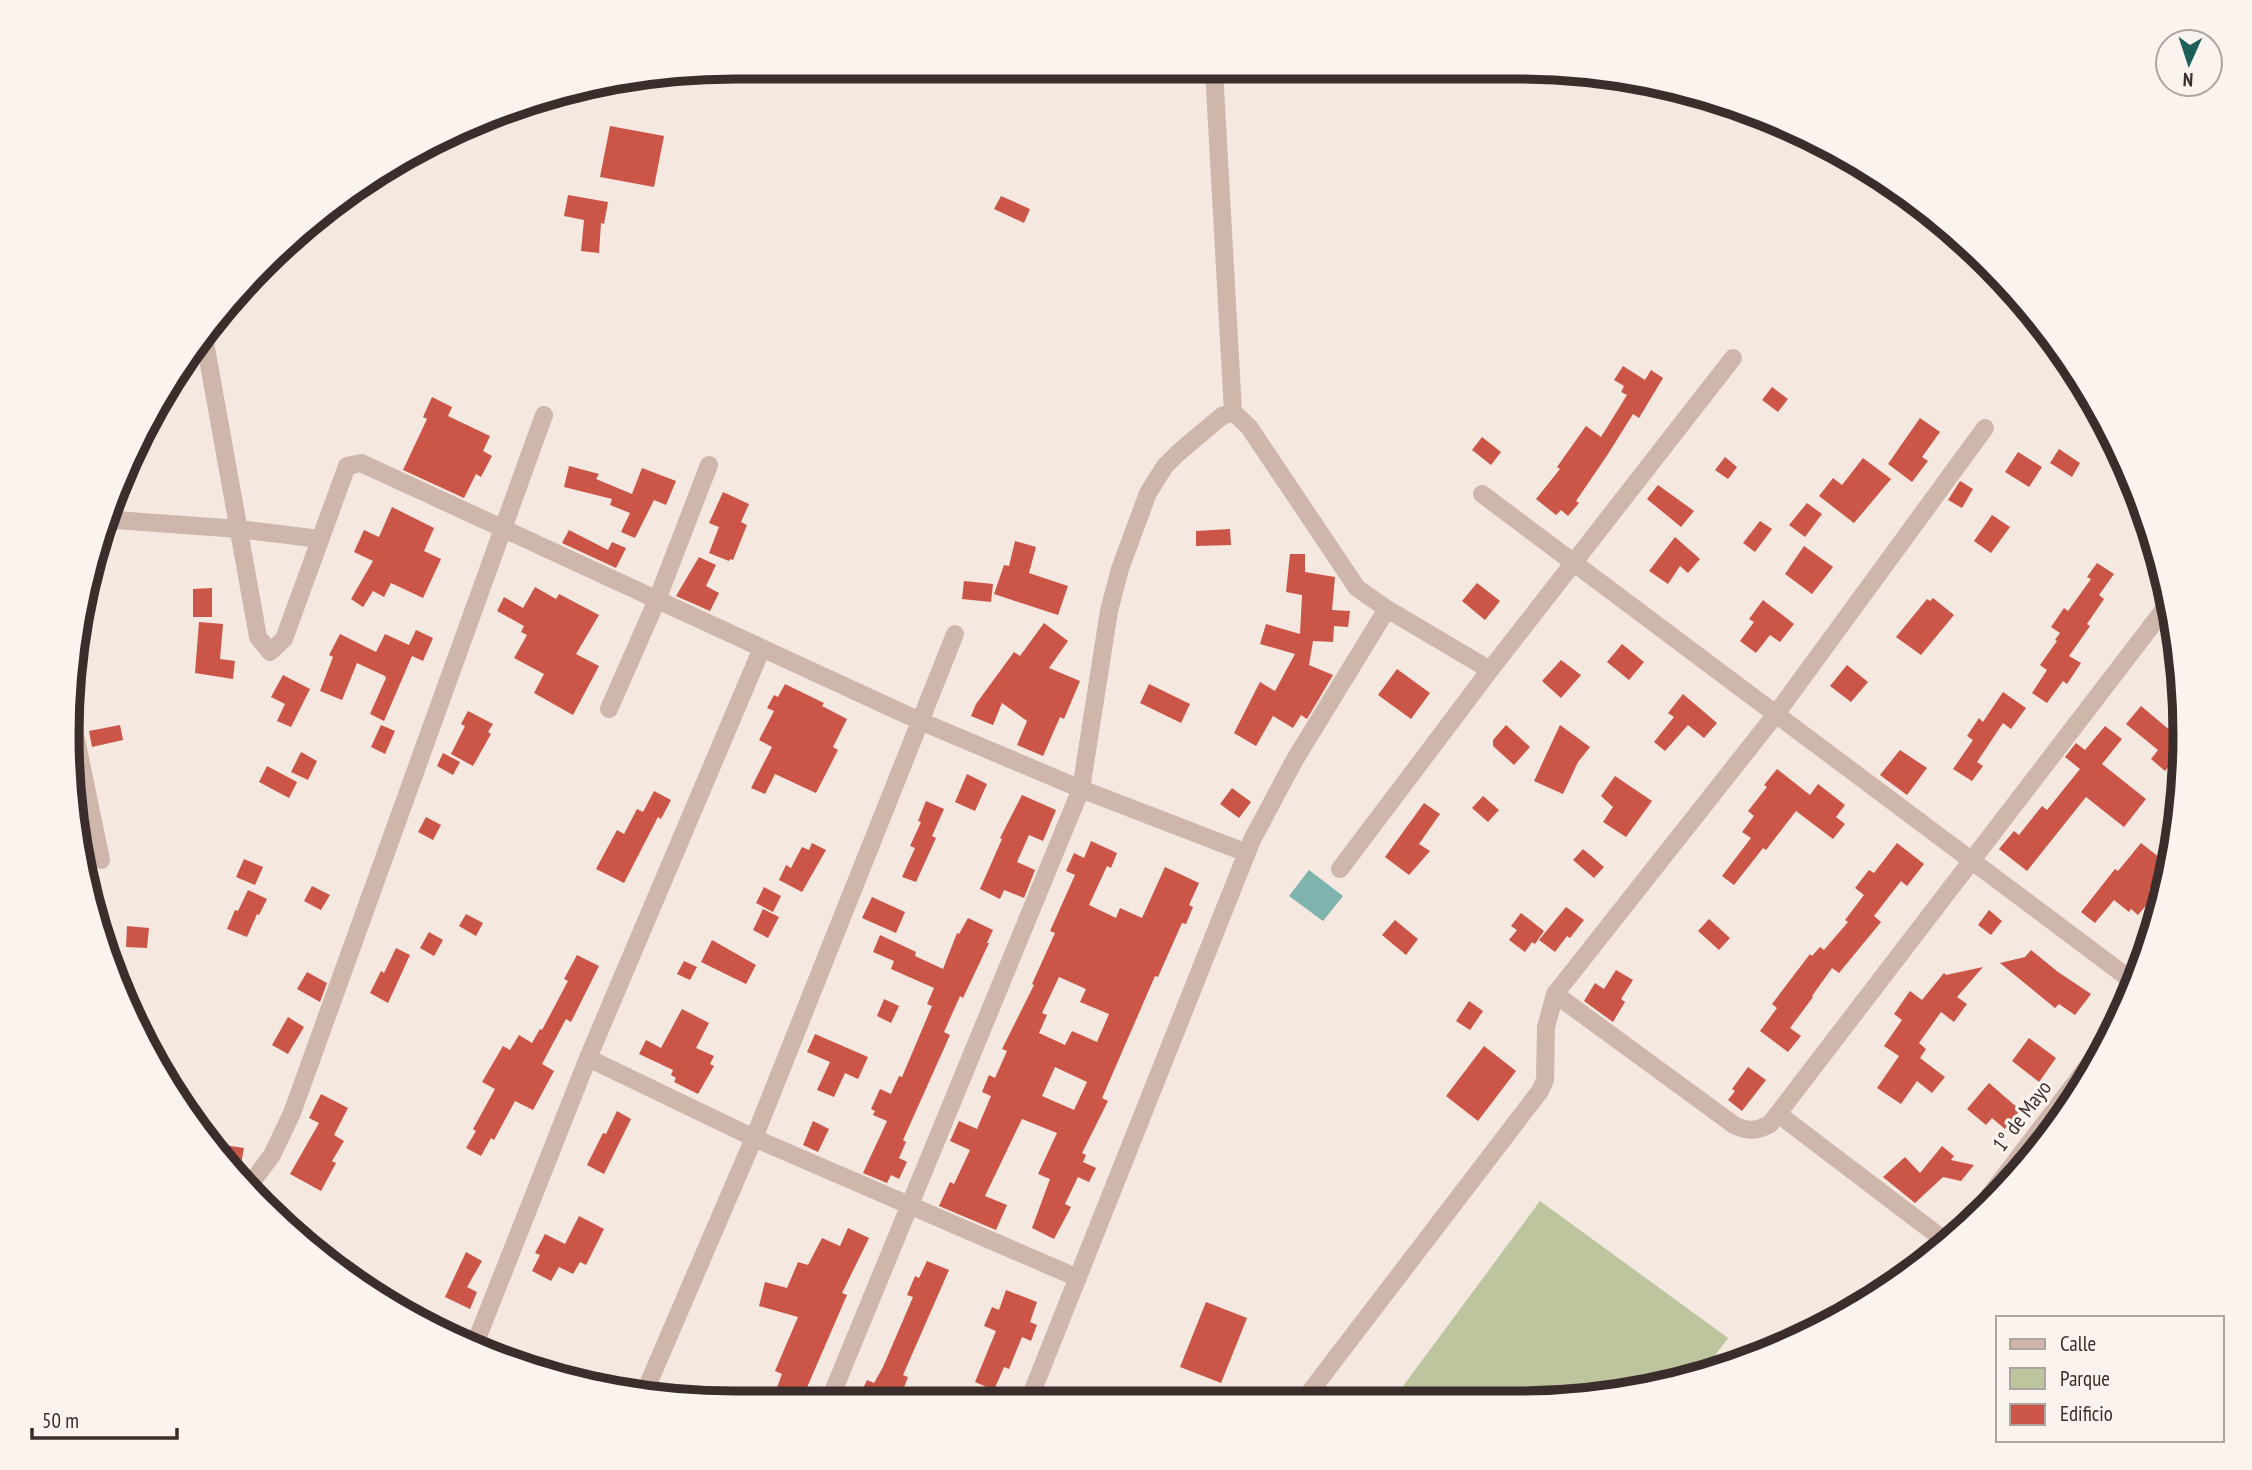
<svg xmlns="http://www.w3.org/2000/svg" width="2252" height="1470" font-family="'PT Sans Narrow',sans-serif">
  <rect width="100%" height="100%" fill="#f4e8e0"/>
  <!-- green -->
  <path fill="#bdc59f" d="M1540,1201L1728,1338L1699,1377L1690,1381L1560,1402L1392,1401Z"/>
  <!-- water -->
  <path fill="#7eb3ae" d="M1309,870L1343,896L1323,921L1289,896Z"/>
  <!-- building -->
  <path fill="#cb5648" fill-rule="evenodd" d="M610,126L664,136L654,187L600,177Z
    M568,195L608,202L604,224L601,223L599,253L581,251L584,220L564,216Z
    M1001,196L1030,209L1024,223L994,209Z
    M1623,366L1645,380L1651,370L1663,378L1639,418L1633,414L1608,454L1576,501L1579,503L1568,516L1561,510L1556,515L1536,499L1560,469L1557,467L1586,426L1601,437L1627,395L1621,392L1624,386L1614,380Z
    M1772,387L1788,399L1778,412L1762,400Z
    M432,397L452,407L448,416L490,436L483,451L492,456L481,477L476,474L464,498L403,470L427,419L423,417Z
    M1920,418L1940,432L1922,457L1928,461L1912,482L1888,464Z
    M1482,437L1501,452L1491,465L1472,450Z
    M2059,449L2080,463L2072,477L2050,463Z
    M2018,452L2042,467L2029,487L2005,472Z
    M1725,457L1737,467L1728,479L1715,470Z
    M1863,458L1891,479L1854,523L1819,496L1833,478L1842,485Z
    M569,466L599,474L596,479L632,494L642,468L676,481L666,505L654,500L635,538L621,532L630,513L610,505L612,499L564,487Z
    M1960,481L1973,489L1962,508L1948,500Z
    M1658,485L1694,511L1681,527L1647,499Z
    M723,492L749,504L741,522L747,525L733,560L730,559L729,561L709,553L719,527L709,523Z
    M1807,503L1822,514L1805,537L1789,525Z
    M392,507L434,528L424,551L441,559L423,598L391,583L384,597L373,591L363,607L351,599L373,561L354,552L364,530L379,537Z
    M1992,515L2010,527L1991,553L1974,541Z
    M1760,521L1772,529L1755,552L1743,543Z
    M1230,529L1231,545L1196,546V531Z
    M569,530L608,550L612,542L626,548L616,568L562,543Z
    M1675,537L1700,559L1688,573L1680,566L1668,584L1649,571Z
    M1015,541L1036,547L1029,573L1068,586L1058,615L994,594L1004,565L1009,566Z
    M1804,546L1833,567L1812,594L1785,574Z
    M1290,554H1305V572L1335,577L1332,610L1350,611L1348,627L1334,626L1333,642L1313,641L1309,665L1333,675L1307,719L1301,715L1293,728L1273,716L1256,746L1234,733L1260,682L1275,691L1295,654L1260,644L1266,624L1300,634L1302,595L1286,592Z
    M699,557L716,565L706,586L719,593L710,611L676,596Z
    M2097,563L2114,574L2099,595L2104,599L2087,624L2090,626L2069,656L2081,663L2067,684L2063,681L2047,703L2032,693L2047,670L2040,665L2057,641L2055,640L2060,633L2051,627L2064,608L2068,611L2091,579L2087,577Z
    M964,581L993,584L991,602L962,599Z
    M1477,583L1500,601L1485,620L1462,601Z
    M535,587L556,599L559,594L599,615L576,654L599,666L573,715L534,693L544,674L514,658L527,635L521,632L524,626L497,611L504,597L523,608Z
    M212,588V617H193V589Z
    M1933,598L1954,615L1921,655L1896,637L1927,599L1930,601Z
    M1763,600L1794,624L1780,642L1770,635L1756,653L1740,641L1754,622L1749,619Z
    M199,622L223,624L220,659L235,661L233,679L195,673Z
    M1044,623L1068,641L1049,668L1080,681L1064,719L1060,717L1043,756L1017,745L1027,721L1002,703L993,725L971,716L976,704L1014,652L1020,656Z
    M416,630L433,638L423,661L412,656L384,721L370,714L386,678L385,676L357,663L342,700L320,691L333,657L329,655L340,634L376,652L385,634L409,645Z
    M1622,644L1644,662L1629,680L1607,662Z
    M1561,660L1581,675L1561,698L1542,681Z
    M1847,665L1868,682L1851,702L1830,686Z
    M1397,669L1430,693L1411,719L1378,695Z
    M283,675L310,689L291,727L277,721L285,704L271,697Z
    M785,684L824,703L822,706L847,719L833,747L838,750L816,793L775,774L765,794L751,788L772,747L759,740L774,711L767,708L774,695L778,697Z
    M1149,684L1190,704L1181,723L1140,703Z
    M2003,692L2026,708L2011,729L2003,723L1977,762L1983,766L1972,781L1953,769L1973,740L1967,736L1979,718L1983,722Z
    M1683,694L1717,723L1704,738L1688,725L1665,751L1654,742L1674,717L1668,713Z
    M2141,706L2172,732L2183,719L2182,750L2165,771L2151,759L2158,750L2126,724Z
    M468,711L493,724L488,732L491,734L473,766L451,754L465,726L461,724Z
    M120,725L123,740L92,747L89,731Z
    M381,725L395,731L385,754L371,747Z
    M1506,725L1530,747L1514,765L1493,746V740Z
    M1560,725L1590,747L1578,762L1563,794L1534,781Z
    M2105,726L2122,739L2102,764L2146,799L2124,827L2086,797L2027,871L1999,849L2014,831L2019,835L2042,806L2047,810L2080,769L2065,757L2076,743L2085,750Z
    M1900,750L1927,768L1907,795L1880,775Z
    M301,752L317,761L308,780L291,772Z
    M443,753L460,762L453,775L437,766Z
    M267,766L297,782L289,798L259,782Z
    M1777,769L1810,795L1818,784L1845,805L1836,817L1845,824L1833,839L1796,811L1766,850L1763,848L1734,885L1722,876L1751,838L1742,832L1754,816L1748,811L1767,787L1764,785Z
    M967,774L987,784L975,811L955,802Z
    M1615,776L1652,801L1626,837L1603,822L1613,807L1601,796Z
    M1232,788L1251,802L1239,818L1220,804Z
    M654,791L671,800L661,819L658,817L624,883L596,869L617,830L624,834L637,809L643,812Z
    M1022,795L1056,810L1043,841L1029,835L1017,862L1035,870L1024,898L1004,890L1000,899L980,889L1002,839L1000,838Z
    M1483,796L1499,810L1488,822L1472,808Z
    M926,801L944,809L932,836L936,838L916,882L902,877L915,848L910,846L921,822L918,821Z
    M1424,803L1440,814L1419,844L1430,851L1409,875L1385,857Z
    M426,817L441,825L433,840L418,832Z
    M1091,841L1117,853L1111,868L1107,866L1089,905L1116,918L1120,908L1142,918L1165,867L1199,883L1189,905L1193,907L1186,924L1182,923L1158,977L1155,976L1102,1098L1108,1101L1082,1153L1086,1155L1083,1162L1096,1168L1089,1182L1078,1177L1065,1204L1071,1207L1054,1239L1032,1228L1050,1179L1038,1174L1057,1133L1022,1119L985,1196L1007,1205L996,1230L939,1206L950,1182L954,1184L970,1150L950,1141L959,1121L977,1129L991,1096L982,1092L989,1075L995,1078L1007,1051L1002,1049L1034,985L1032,984L1055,933L1050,931L1075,875L1066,871L1074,853L1084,858ZM1059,977L1086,989L1080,1002L1109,1014L1097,1042L1072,1031L1065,1045L1039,1033L1047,1015L1042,1013ZM1055,1067L1087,1082L1074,1110L1042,1096Z
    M812,843L826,850L802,892L779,880L786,865L791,868L802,847L809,850Z
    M1897,843L1924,864L1907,886L1901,881L1874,916L1881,922L1839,973L1832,968L1812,996L1813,997L1790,1028L1801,1036L1788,1052L1760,1031L1777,1008L1772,1004L1810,954L1812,956L1820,947L1824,950L1848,922L1845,920L1864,895L1855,888L1869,870L1874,873Z
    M2141,843L2169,865L2149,890L2155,895L2138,915L2131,909L2129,912L2114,900L2095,923L2081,912L2115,869L2118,871Z
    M1583,849L1604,867L1594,878L1573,860Z
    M244,859L263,867L255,885L236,877Z
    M312,886L330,895L321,910L304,901Z
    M764,887L781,896L773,912L756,903Z
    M248,890L267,899L259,915L257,914L247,937L227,929L235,910L238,911Z
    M872,897L905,912L896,933L862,918Z
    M1566,907L1584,920L1570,938L1567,936L1555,952L1539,940Z
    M763,909L779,917L768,938L753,930Z
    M1989,910L2002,921L1991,935L1978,925Z
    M1521,913L1544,931L1535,944L1532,942L1525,952L1509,940L1517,930L1511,926Z
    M466,914L483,923L476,936L459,926Z
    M968,918L993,930L987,943H989L963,998L960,996L944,1032L950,1035L903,1140L906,1142L899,1158L907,1162L899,1179L891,1175L887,1183L863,1173L887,1121L873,1115L875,1111L871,1109L880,1089L891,1094L899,1076L902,1077L932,1006L927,1004L934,988L891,969L894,961L873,952L880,935L916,952L915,956L943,969L957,933L959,934Z
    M1709,919L1730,938L1719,950L1698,931Z
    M1395,920L1418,939L1406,955L1382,935Z
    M127,926L149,928L147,948L126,947Z
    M429,932L443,940L434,956L420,948Z
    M712,940L756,965L746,984L701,962Z
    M396,948L410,955L388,1003L370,993L381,971L384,973Z
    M2031,950L2058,972L2091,994L2075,1015L2059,1004L2055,1008L2000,963L2025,957Z
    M577,955L599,966L571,1022L566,1019L542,1064L554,1071L533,1110L515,1101L494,1140L491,1138L481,1156L466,1148L476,1131L473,1129L495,1089L482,1082L503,1046L510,1050L519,1035L532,1043L540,1029L542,1030L568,981L564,979Z
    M684,961L697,967L690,980L677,974Z
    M1983,967L1957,997L1967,1004L1954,1022L1941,1012L1919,1043L1926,1049L1920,1058L1945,1077L1932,1093L1917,1081L1901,1104L1877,1088L1899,1056L1884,1046L1902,1020L1894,1014L1910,991L1922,1000L1944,973L1946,975Z
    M1616,970L1633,980L1621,999L1625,1002L1613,1022L1584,1001L1595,983L1604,989Z
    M307,972L327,983L320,1002L297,989Z
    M884,999L899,1006L891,1023L877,1016Z
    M1469,1001L1483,1011L1470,1030L1456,1021Z
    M682,1009L709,1023L696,1048L714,1056L710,1064L714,1066L698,1094L674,1082L676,1078L671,1075L673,1070L639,1054L646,1040L661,1048Z
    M288,1017L304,1027L288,1054L272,1045Z
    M815,1034L868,1057L858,1079L845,1073L834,1097L817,1090L830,1062L807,1052Z
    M2029,1038L2056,1058L2039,1082L2012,1061Z
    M1484,1046L1516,1071L1478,1121L1446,1096Z
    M1748,1067L1766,1080L1742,1111L1728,1100L1735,1091L1732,1089Z
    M1989,1083L2020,1110L2005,1129L1992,1118L1986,1125L1967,1109Z
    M321,1094L348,1108L334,1135L344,1141L332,1161L336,1163L321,1191L290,1174L319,1123L309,1118Z
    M617,1111L631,1119L604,1174L587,1165L603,1133L606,1134Z
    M813,1121L829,1129L818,1152L803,1145Z
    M211,1143L244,1148L239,1175Z
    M1942,1146L1954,1156L1951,1160L1974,1165L1961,1181L1943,1177L1915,1203L1883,1177L1905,1157L1920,1173Z
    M579,1216L604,1229L586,1265L580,1262L573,1274L559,1267L551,1281L532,1271L540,1255L535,1253L545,1234L565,1244Z
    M848,1228L869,1238L842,1293L847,1295L802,1399L773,1398L782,1374L775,1371L798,1317L759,1306L765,1282L787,1288L798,1262L808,1265L822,1238L840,1246Z
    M466,1252L482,1261L467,1287L477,1292L470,1309L445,1297Z
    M927,1261L949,1270L903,1375L908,1377L901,1395L911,1399H858L867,1380L874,1383L883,1367L913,1297L907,1295L915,1276L919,1278Z
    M1006,1290L1037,1302L1030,1322L1037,1325L1031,1341L1022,1337L1009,1369L1004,1367L994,1390L975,1382L996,1331L984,1326L992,1307L999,1310Z
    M1206,1302L1247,1318L1221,1383L1180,1367Z"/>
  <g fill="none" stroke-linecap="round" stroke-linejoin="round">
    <!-- minor -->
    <path stroke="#ceb6ab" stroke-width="18" d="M1214,70L1233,412
      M203,331L258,637L270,652L284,639L347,466L361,463L920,721L1081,789L1247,853
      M1482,494L2135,983
      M102,519L239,529L320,539
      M609,709L657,600L709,465
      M70,710L101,860
      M1340,869L1490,670L1733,358
      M1555,994L1734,1125C1748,1132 1757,1131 1770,1124L2169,603
      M588,1058L754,1138L1078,1278
      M1778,1114L1948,1243
      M249,1186L272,1155L292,1113L544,415
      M1968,1224L2111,1036
      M473,1349L588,1058L762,648
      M643,1396L754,1138L955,634
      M830,1399L1081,789L1109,611L1120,569L1148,493L1165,466L1178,453L1222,416L1233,412L1249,427L1357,588L1387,609L1490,670
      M1029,1400L1252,840L1294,761L1387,609
      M1303,1401L1540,1091L1545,1080L1546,1027L1555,994L1776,714L1985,428"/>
  </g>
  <g text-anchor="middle" stroke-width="6" stroke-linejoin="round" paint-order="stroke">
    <!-- street labels -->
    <g font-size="21" fill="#3b2d2b" stroke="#fbf3ee">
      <text transform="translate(2022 1116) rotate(-53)" y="7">1° de Mayo</text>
    </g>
  </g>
  <!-- crop -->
  <path d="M0 0H2252V1470H0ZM735 79H1517A656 656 0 0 1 2173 735V735A656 656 0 0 1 1517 1391H735A656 656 0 0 1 79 735V735A656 656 0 0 1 735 79Z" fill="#fbf3ee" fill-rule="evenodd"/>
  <path fill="none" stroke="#3b2d2b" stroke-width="9" d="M735 79H1517A656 656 0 0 1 2173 735V735A656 656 0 0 1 1517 1391H735A656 656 0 0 1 79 735V735A656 656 0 0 1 735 79Z"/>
  <!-- legend -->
  <rect x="1996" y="1316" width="228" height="126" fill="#fbf3ee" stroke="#aea4a0" stroke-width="2"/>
  <rect x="2010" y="1339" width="35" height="10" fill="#ceb6ab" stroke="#aea4a0" stroke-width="2"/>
  <text x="2060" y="1351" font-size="21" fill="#3b2d2b">Calle</text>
  <rect x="2010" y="1368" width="35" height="21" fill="#bdc59f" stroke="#aea4a0" stroke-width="2"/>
  <text x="2060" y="1386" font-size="21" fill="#3b2d2b">Parque</text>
  <rect x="2010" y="1404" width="35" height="21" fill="#cb5648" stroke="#aea4a0" stroke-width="2"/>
  <text x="2060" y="1421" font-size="21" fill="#3b2d2b">Edificio</text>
  <!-- north arrow -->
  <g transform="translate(2189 63) rotate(183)"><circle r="33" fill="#fbf3ee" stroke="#aea4a0" stroke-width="2"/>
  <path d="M0-5L12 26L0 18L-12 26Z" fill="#1e5f5a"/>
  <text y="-10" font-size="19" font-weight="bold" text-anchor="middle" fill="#3b2d2b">N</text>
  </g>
  <!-- scale -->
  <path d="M32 1428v10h145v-10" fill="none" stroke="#3b2d2b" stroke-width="3.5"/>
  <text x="42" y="1428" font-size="21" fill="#3b2d2b" stroke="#fbf3ee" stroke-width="5" paint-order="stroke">50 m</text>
</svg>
